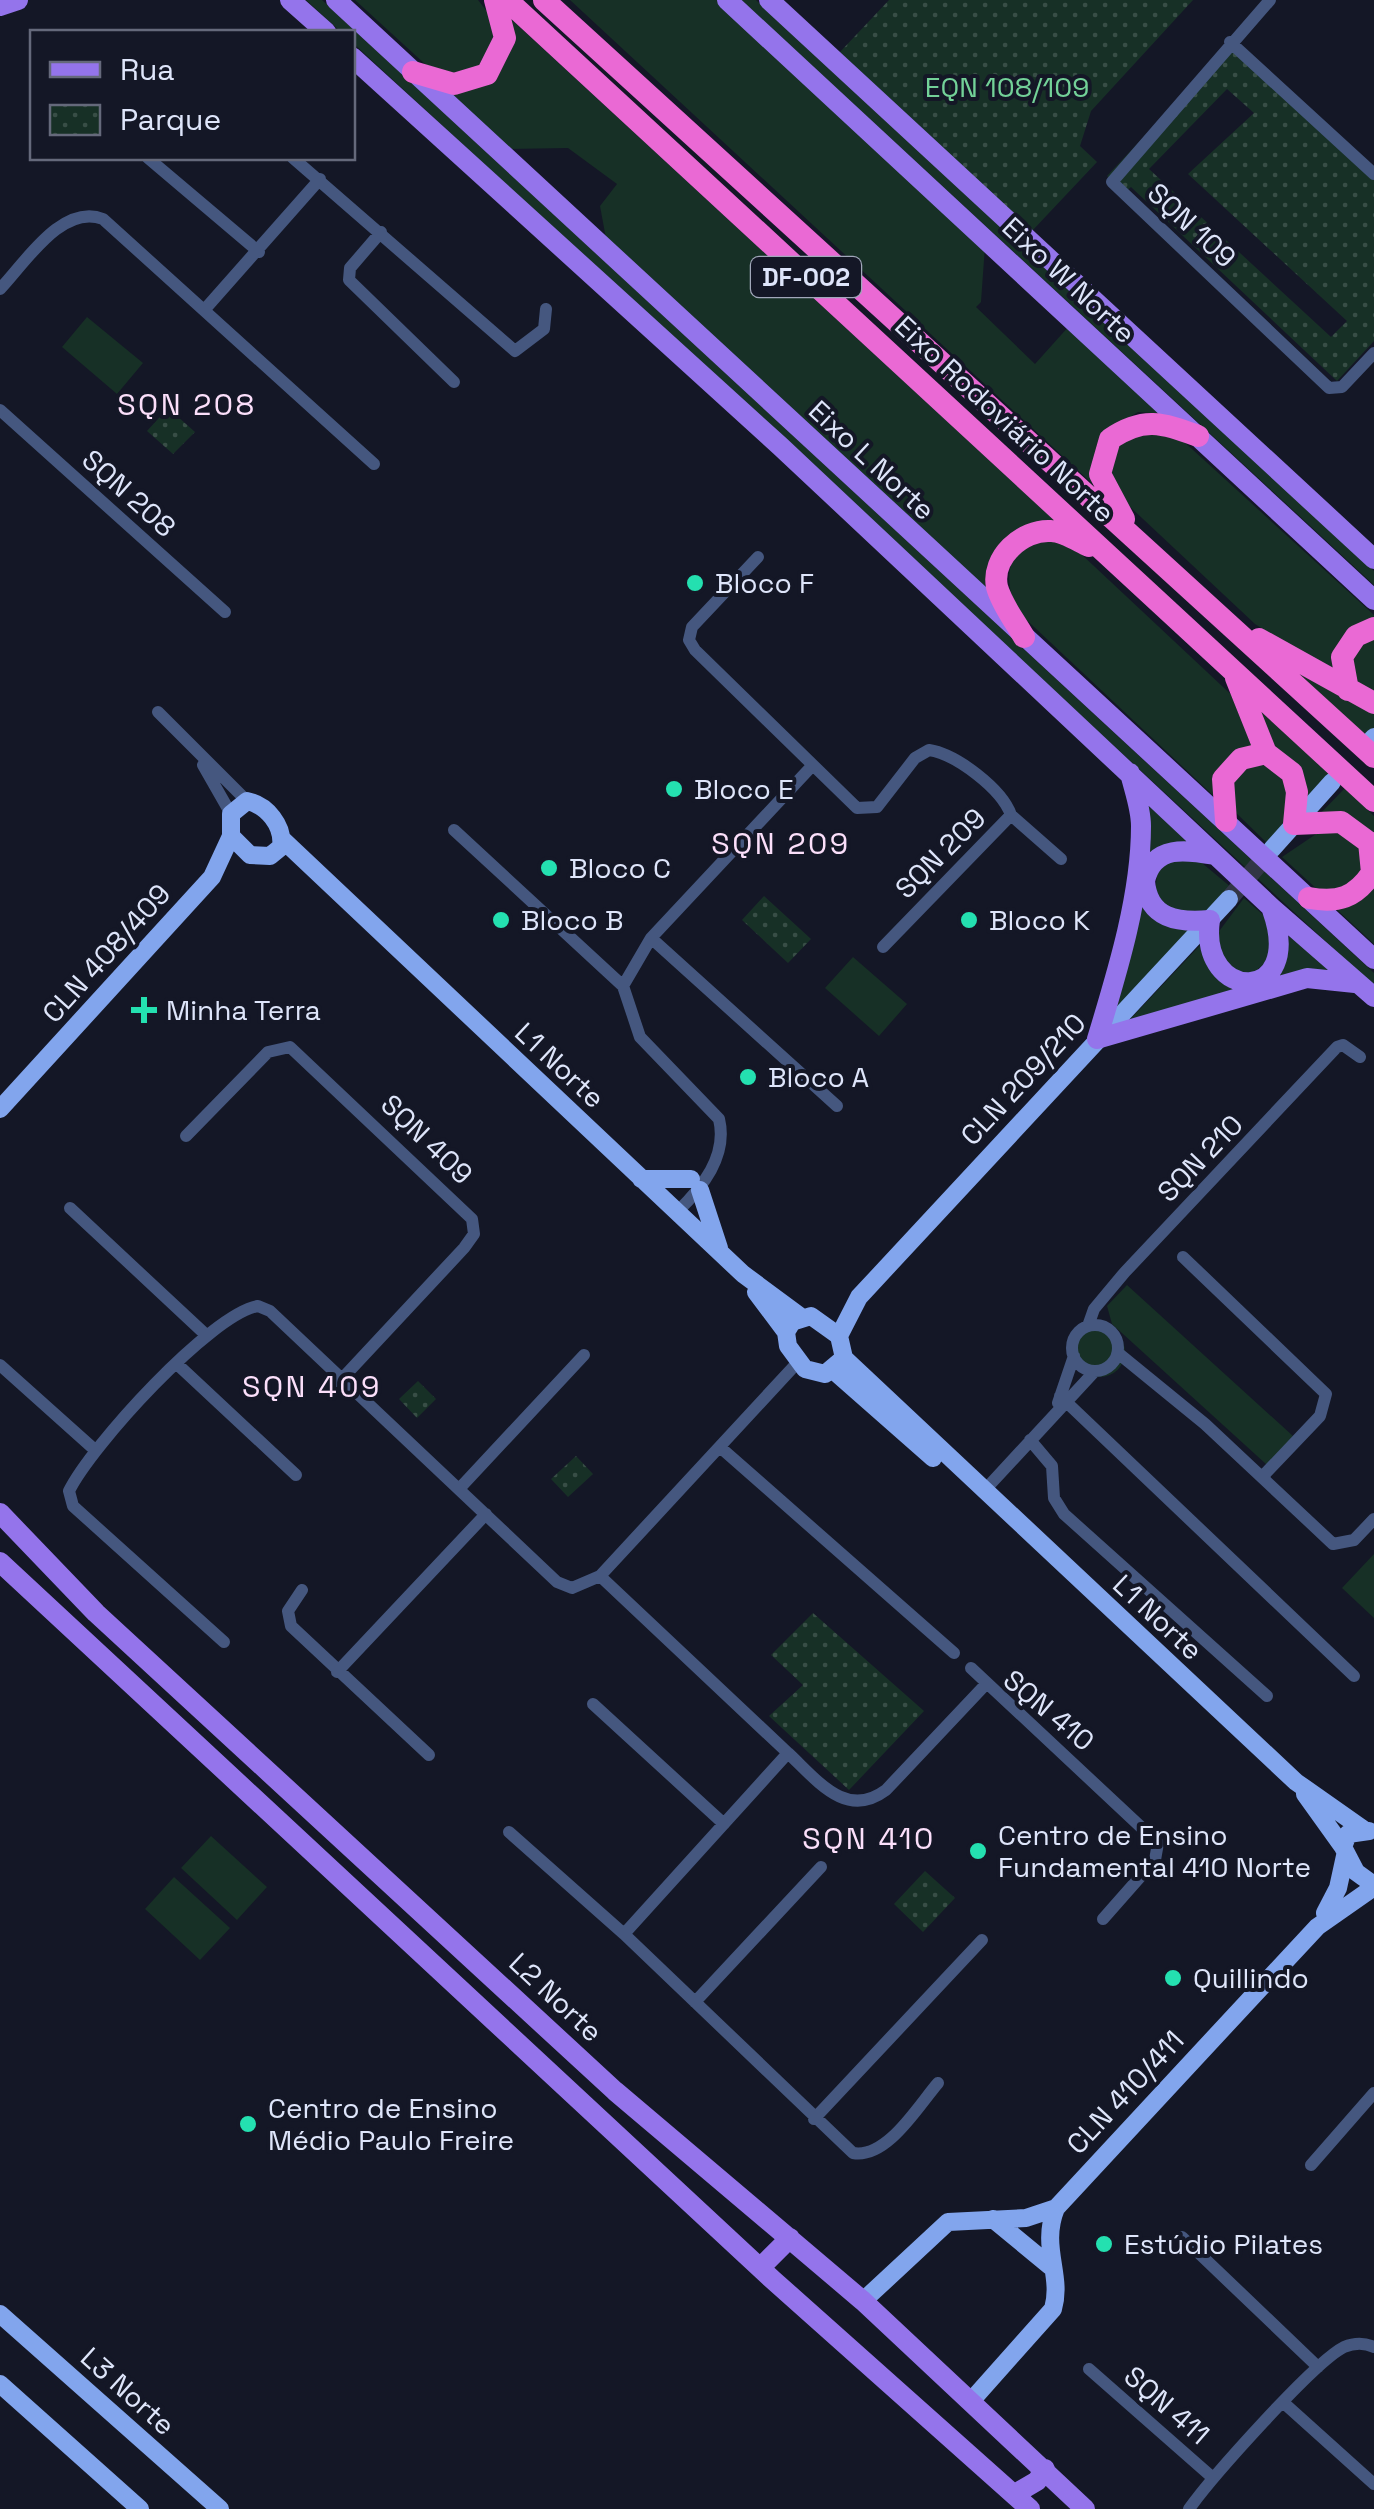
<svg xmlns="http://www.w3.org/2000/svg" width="1374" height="2509" font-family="'Space Grotesk',sans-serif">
  <defs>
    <pattern id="park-dots" width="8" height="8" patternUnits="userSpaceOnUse" patternTransform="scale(2.5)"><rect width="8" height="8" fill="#173026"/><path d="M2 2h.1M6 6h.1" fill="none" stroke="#384e46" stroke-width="1.8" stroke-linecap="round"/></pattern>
  </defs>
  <rect width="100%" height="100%" fill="#141726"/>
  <!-- green -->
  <path fill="#173026" d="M306,0H322L1374,973V986L353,43L352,32H341Z
    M355,0H478L497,24L485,63L460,75L426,65Z
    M570,0H718L985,246L981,302L976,307L1035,364L1070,325L1166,414L1138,412L1113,427L1098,489Z
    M741,0H756L1374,571V585Z
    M511,19L1061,526H1037L992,593L607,244L600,206L617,184L568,148L507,149L442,90H463Z
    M87,317L143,363L117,394L62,347Z
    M1135,431L1181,439L1374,615V622L1337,676L1255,624L1127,504L1109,469L1120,443Z
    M1054,540L1079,552L1238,701L1259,750L1217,799L1015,609C1003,568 1007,547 1054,540Z
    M1374,633V698L1356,688L1351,649Z
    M1275,652L1374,709V733L1369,738Z
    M1256,707L1333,777L1303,810Z
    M1254,762L1286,773L1289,811L1270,846L1230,807L1229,786Z
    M1345,788L1374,816V837L1314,820Z
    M1144,798L1198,846L1179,845L1142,892L1193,928L1110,1019Z
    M1341,829L1366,855L1354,887L1319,891L1282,857L1322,830Z
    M1196,858L1232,888L1200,915L1180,918L1155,895L1157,874L1166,861Z
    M1374,876V944L1333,906Z
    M1244,898L1269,920L1277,954L1249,976L1223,965L1217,934Z
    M1289,936L1340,977L1120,1030L1204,941L1220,977L1284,965Z
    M853,957L907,1004L879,1036L825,988Z
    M1127,1285L1293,1436L1267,1465L1112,1324L1107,1306Z
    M1075 1352a25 25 0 1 1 50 0a25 25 0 1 1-50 0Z
    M1374,1554V1618L1342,1588Z
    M211,1836L267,1887L237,1920L181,1868Z
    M174,1877L230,1928L200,1960L145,1909Z"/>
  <!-- park -->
  <path fill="url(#park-dots)" fill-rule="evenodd" d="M889,0H1193L1091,111L1080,146L1097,162L1031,232L840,52Z
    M1232,43L1374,173V341L1337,381L1131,187L1125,192L1107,176ZM1227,89L1254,113L1188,174L1347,321L1331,337L1149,169Z
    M168,408L195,432L173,454L147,431Z
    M764,896L811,939L788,963L742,920Z
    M418,1381L436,1399L417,1418L399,1399Z
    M576,1456L593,1474L568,1497L551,1479Z
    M813,1613L924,1711L849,1790L769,1716L803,1685L771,1655Z
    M925,1871L955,1898L923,1932L894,1904Z"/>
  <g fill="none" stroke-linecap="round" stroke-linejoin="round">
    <!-- secondary-tunnel -->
    <path stroke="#323646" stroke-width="18" stroke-dasharray="18 9" stroke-linecap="butt" d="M1229,899L1272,849"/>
    <!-- street -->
    <path stroke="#45577f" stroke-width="12" d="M1270,0L1112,182L1329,388L1342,387L1374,353
      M1230,42L1374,174
      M148,158L259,252
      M293,158L515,351L544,329L546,309
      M381,232L350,268L349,280L454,382
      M0,289C25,263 62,203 103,219L374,464
      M206,308L320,179
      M0,410L225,612
      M758,557L692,627L689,640L695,650L857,808L877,807L915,758L929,750C956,754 1002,789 1011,815L883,947
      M158,712L247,801
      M203,765L231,814
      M1011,815L1061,859
      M454,830L623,986
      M651,938L837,1106
      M186,1136L268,1052L290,1047L472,1219L474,1234L464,1248L339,1382
      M70,1208L205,1334
      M677,1212C702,1188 728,1156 719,1119L640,1037L623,986L651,938L812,766
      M1183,1257L1326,1394L1320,1416L1263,1476
      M1072 1348a23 23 0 1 1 46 0a23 23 0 1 1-46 0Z
      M1088,1326L1094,1309L1125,1272L1337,1047L1343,1045L1360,1057
      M1118,1353L1205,1424L1333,1544L1354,1540L1374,1519
      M177,1364L296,1475
      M0,1365L95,1450
      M1060,1396L1354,1676
      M1058,1403L1074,1356
      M1030,1440L1052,1466L1054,1498L1064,1514L1267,1696
      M721,1448L954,1653
      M459,1489L584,1355
      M983,1492L1095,1371
      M600,1576L788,1753L624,1934L853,2153C887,2159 918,2106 938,2083
      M302,1590L288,1611L291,1626L429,1755
      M224,1642L73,1506L69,1491C91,1446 211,1314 258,1306L270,1311L557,1582L572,1588L600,1576L798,1362
      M971,1668L987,1683
      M337,1672L486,1514
      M593,1704L724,1824
      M788,1753C817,1780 846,1820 886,1790L987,1683L1158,1843L1155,1860L1103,1919
      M509,1832L624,1934
      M695,2002L821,1867
      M814,2119L982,1940
      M1311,2165L1374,2093
      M1182,2237L1318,2367
      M1089,2369L1213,2478
      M1285,2404L1374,2484
      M1189,2509C1211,2478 1314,2362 1344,2347C1354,2343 1365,2343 1374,2347"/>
    <!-- secondary -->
    <path stroke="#82a5ed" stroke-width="18" d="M1372,739L1374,737
      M247,801C267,805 284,826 281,847L270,856L250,855L231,836V814Z
      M282,839L743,1274L801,1317
      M1272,849L1332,782
      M0,1109L212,877L231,836
      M641,1179H691
      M700,1190L719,1248
      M756,1292L786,1332L788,1346L805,1369L825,1374L844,1358L839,1336L811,1316L792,1322L786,1332
      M839,1336L859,1297L1229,899
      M844,1358L1296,1782L1363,1829
      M833,1370L933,1458
      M1305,1794L1343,1847
      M1369,1831L1348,1834L1343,1847L1356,1872L1374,1885
      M1325,1913L1338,1888L1345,1856
      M993,2219L1050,2266
      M863,2301L948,2222L1026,2218L1056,2208
      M0,2314L220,2509
      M0,2384L140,2509
      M972,2400L1053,2309C1063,2275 1040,2247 1056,2208L1317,1927L1374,1887"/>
    <!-- primary -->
    <path stroke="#9474eb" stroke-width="20" d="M290,0L326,32
      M336,0L1374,959
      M727,0L1374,600
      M769,0L1374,559
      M0,6L18,0
      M352,57L780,446L1272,908L1374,997
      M1215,855C1187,850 1153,844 1145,881C1148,919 1178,923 1210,920C1198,1003 1306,1006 1272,910
      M1097,1039C1117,973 1141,896 1141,826C1141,808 1134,790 1130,773
      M1097,1039L1307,978L1355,983
      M0,1513L96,1613L615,2091L863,2301L1085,2509
      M0,1562L773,2280L1030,2509
      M760,2268L790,2238
      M1015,2494L1037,2481L1045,2469"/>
    <!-- highway -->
    <path stroke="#ea69d4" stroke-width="22" d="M507,0L1374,801
      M544,0L1374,757
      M413,72L454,84L487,74L505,38L495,0
      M1124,519L1100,474L1110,439C1144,416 1162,423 1198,436
      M1024,637C1015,621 1002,605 997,587C991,558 1022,529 1051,531C1063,531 1078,541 1089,546
      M1259,639L1374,703
      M1236,678L1266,753L1292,773L1297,792L1294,824L1341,822L1374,846
      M1348,690L1342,657L1356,636L1374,628
      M1226,821L1223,779L1241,759L1266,753
      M1309,898C1338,903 1355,898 1372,873L1369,842"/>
  </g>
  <!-- markers -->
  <g fill="#24e0b0" stroke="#141726" stroke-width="4">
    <circle cx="695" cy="583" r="10"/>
    <circle cx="674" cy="789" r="10"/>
    <circle cx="549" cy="868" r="10"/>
    <circle cx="501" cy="920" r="10"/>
    <circle cx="969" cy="920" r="10"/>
    <path d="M139 995h10v10h10v10h-10v10h-10v-10h-10v-10h10z"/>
    <circle cx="748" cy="1077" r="10"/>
    <circle cx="978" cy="1851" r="10"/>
    <circle cx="1173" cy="1978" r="10"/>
    <circle cx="248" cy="2124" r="10"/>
    <circle cx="1104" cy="2244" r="10"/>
  </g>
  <g text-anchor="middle" stroke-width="8" stroke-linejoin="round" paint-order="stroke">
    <!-- shield labels -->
    <rect fill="#141726" stroke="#a1a7ba" stroke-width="2.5" x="751" y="257" width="110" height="40" rx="8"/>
    <g font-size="25" font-weight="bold" fill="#dee5fa">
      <text x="806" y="286">DF-002</text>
    </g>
    <!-- park labels -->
    <g font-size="28" fill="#73d198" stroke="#141726">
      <text x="1007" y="97">EQN 108/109</text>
    </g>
    <!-- street labels -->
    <g font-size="28" fill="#dee5fa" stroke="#141726">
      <text transform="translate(1192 225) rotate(43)" y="10">SQN 109</text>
      <text transform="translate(1069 280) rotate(43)" y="10">Eixo W Norte</text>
      <text transform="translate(1005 419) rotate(43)" y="10">Eixo Rodoviário Norte</text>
      <text transform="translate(872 460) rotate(43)" y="10">Eixo L Norte</text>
      <text transform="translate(129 493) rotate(42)" y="10">SQN 208</text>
      <text transform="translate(940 853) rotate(-45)" y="10">SQN 209</text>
      <text transform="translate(106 953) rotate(-48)" y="10">CLN 408/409</text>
      <text transform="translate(560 1065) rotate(43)" y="10">L1 Norte</text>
      <text transform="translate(1023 1079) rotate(-47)" y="10">CLN 209/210</text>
      <text transform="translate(427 1139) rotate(44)" y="10">SQN 409</text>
      <text transform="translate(1200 1158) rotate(-46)" y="10">SQN 210</text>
      <text transform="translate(1158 1617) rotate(43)" y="10">L1 Norte</text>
      <text transform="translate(1049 1710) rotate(40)" y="10">SQN 410</text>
      <text transform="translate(556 1997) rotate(43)" y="10">L2 Norte</text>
      <text transform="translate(1125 2092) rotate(-47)" y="10">CLN 410/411</text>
      <text transform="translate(128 2391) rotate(42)" y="10">L3 Norte</text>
      <text transform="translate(1167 2405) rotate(41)" y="10">SQN 411</text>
    </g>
    <!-- poi labels -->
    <g font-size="28" fill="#dee5fa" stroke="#141726" text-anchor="start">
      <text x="715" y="593">Bloco F</text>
      <text x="694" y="799">Bloco E</text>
      <text x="569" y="878">Bloco C</text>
      <text x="521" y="930">Bloco B</text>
      <text x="989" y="930">Bloco K</text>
      <text x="166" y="1020">Minha Terra</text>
      <text x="768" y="1087">Bloco A</text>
      <text x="998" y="1845">Centro de Ensino<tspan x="998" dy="32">Fundamental 410 Norte</tspan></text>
      <text x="1193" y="1988">Quillindo</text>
      <text x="268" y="2118">Centro de Ensino<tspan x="268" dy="32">Médio Paulo Freire</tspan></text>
      <text x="1124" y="2254">Estúdio Pilates</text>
    </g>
    <!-- neighbourhood labels -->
    <g font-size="30" letter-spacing="2.5" fill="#fbdffa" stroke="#141726">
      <text x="187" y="415">SQN 208</text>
      <text x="781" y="854">SQN 209</text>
      <text x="312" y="1397">SQN 409</text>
      <text x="869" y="1849">SQN 410</text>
    </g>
  </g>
  <!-- legend -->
  <rect x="30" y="30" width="325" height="130" fill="#141726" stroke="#65697b" stroke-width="2.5"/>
  <rect x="50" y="62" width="50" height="15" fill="#9474eb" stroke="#65697b" stroke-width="2.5"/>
  <text x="120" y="80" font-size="30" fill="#dee5fa">Rua</text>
  <rect x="50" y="105" width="50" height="30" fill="url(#park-dots)" stroke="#65697b" stroke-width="2.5"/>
  <text x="120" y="130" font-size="30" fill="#dee5fa">Parque</text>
</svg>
